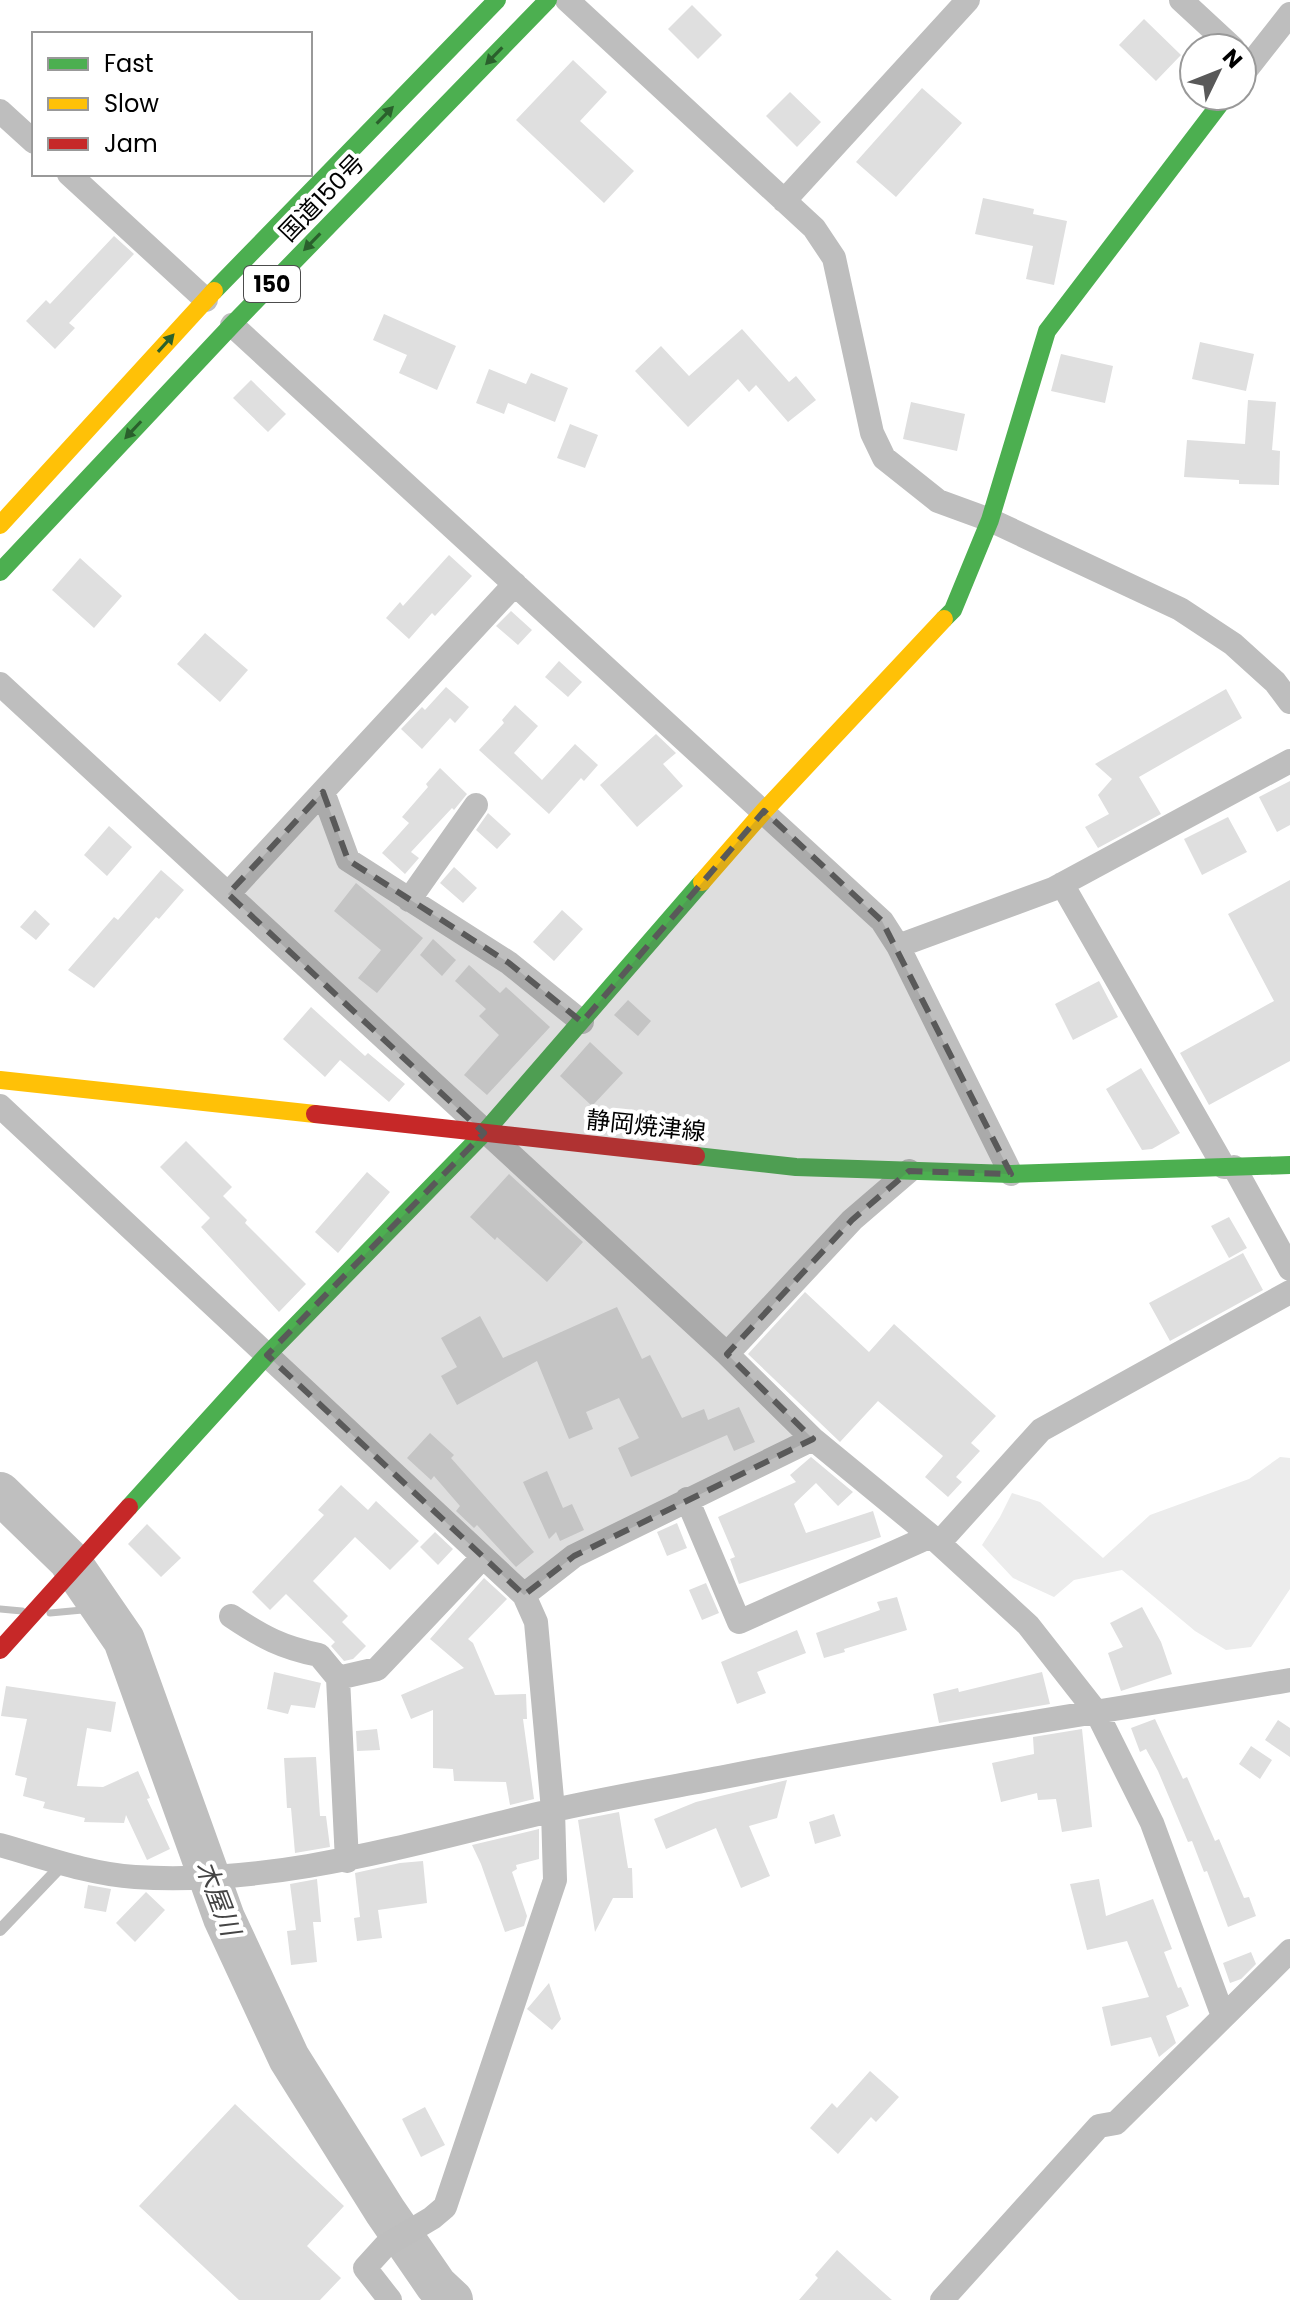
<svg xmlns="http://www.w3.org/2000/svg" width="1290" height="2300" font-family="Poppins,'Noto Sans JP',sans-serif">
  <rect width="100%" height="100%" fill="#fff"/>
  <!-- green -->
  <path fill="#ececec" d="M1280,1457L1290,1458V1589L1251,1647L1226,1650L1195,1631L1122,1570L1074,1580L1054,1597L1013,1578L982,1545L1000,1517L1012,1493L1040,1502L1103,1558L1150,1515L1249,1479Z"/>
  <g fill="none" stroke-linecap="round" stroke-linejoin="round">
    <!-- stream -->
    <path stroke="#bfbfbf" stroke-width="7" d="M0,1609L22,1611
      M50,1613L104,1608"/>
    <!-- river -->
    <path stroke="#bfbfbf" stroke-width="42" d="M0,1493L69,1560L124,1640L224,1918L289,2058L385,2211L436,2285L452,2300"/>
  </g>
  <!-- building -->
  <path fill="#dfdfdf" d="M692,5L722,35L698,59L668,29Z
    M1144,19L1181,55L1156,81L1119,45Z
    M573,60L607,92L580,121L634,171L604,203L516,120Z
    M922,88L962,123L896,197L856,162Z
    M790,92L821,122L797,147L766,116Z
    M983,198L1034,209L1033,214L1067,221L1054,285L1026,279L1033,246L975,234Z
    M114,236L134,254L69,323L75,328L55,349L26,321L46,300L50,304Z
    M384,314L456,346L437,390L399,373L407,355L373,340Z
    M742,329L789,382L796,376L816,400L788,422L756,385L749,392L738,379L688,427L635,371L661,346L689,376Z
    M1200,342L1254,354L1246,391L1192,379Z
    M1061,354L1113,366L1105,403L1051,391Z
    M489,369L526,384L531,373L568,388L555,422L508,403L504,414L476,403Z
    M251,380L286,414L268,432L233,398Z
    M1248,400L1276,402L1272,450L1280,451L1279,485L1239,484V480L1184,477L1187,440L1245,444Z
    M911,402L965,414L957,451L903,439Z
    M570,424L598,435L585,468L557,458Z
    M449,555L472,576L435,616L432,613L409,639L386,618L400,602L403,606Z
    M80,558L122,596L94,628L52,590Z
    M511,611L532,630L518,645L496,626Z
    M205,633L248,670L220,702L177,664Z
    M559,661L582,682L568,697L545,677Z
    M446,687L469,707L455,723L450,718L422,749L401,729L422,707L425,710Z
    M1226,689L1242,718L1139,777L1161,814L1098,848L1085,827L1109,814L1098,795L1112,779L1095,764Z
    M515,705L538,726L514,753L542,780L575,744L598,765L584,781L581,778L549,814L479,750L504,723L502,720Z
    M656,734L676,753L663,764L683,786L637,827L600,785Z
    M440,768L467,794L454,810L452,808L411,852L419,858L405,874L382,853L409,823L402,817L428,787L426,784Z
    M1290,781V825L1277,832L1259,797Z
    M488,813L511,834L497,849L476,830Z
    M1228,817L1247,852L1202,875L1184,839Z
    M109,826L132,847L107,876L84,855Z
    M454,867L477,888L463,903L440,883Z
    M161,870L184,890L159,919L156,917L94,988L68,970L114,917L118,920Z
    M1290,880V1061L1209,1105L1180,1053L1274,1001L1228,914Z
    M356,883L423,938L377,993L358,978L381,950L334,911Z
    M35,910L50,924L36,940L20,927Z
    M562,910L583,929L554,961L533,942Z
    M433,939L456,960L442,976L420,955Z
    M469,965L500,993L506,987L550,1027L487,1095L464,1075L499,1035L479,1016L486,1009L455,981Z
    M1099,981L1118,1017L1073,1040L1055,1004Z
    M628,1000L651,1021L638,1036L614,1015Z
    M311,1007L365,1056L368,1053L405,1084L389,1102L340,1060L325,1077L283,1039Z
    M590,1042L623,1073L592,1106L560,1076Z
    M1141,1068L1180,1133L1152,1149L1142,1150L1106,1089Z
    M186,1141L232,1187L223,1196L247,1220L245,1223L306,1284L279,1312L201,1227L210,1218L160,1167Z
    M367,1172L390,1192L338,1253L315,1232Z
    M509,1174L583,1242L547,1282L497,1237L495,1240L470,1217Z
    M1229,1217L1247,1248L1229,1258L1211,1226Z
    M1243,1253L1263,1290L1170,1341L1149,1303Z
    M805,1292L869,1352L894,1324L996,1416L971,1443L980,1451L956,1477L962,1482L948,1497L925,1477L943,1456L878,1401L840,1442L748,1354Z
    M617,1307L642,1359L650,1355L682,1418L704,1409L708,1420L739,1407L755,1442L734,1451L727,1435L631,1477L618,1448L639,1438L619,1398L586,1412L593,1429L569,1439L537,1361L457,1405L441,1376L457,1367L441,1338L480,1316L503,1358Z
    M430,1433L454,1455L451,1458L534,1552L516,1567L477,1525L474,1528L456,1511L460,1506L434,1476L431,1480L407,1458Z
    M811,1457L853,1492L838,1506L816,1483L794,1504L806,1533L873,1511L881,1537L739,1584L730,1559L735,1557L718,1517L796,1482L790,1475Z
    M547,1471L563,1508L572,1504L584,1530L560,1541L556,1532L549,1539L523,1482Z
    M341,1485L368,1510L376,1501L419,1541L390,1570L355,1537L313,1581L348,1616L342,1622L366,1646L353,1659L344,1661L331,1646L335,1642L286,1594L270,1610L252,1592L324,1515L318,1510Z
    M677,1523L687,1548L667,1556L657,1532Z
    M147,1524L181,1558L161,1577L128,1544Z
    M435,1532L453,1549L438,1565L420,1547Z
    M484,1578L507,1599L468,1639L473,1643L495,1695L526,1694L527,1719H523L534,1799L510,1805L506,1782L454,1781L453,1769L433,1768V1710L411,1719L401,1695L464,1668L430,1639Z
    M706,1583L719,1613L702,1620L689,1590Z
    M897,1597L907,1630L844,1649L845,1652L824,1658L816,1633L880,1610L877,1602Z
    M1142,1607L1161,1642L1172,1674L1121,1691L1108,1653L1123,1647L1110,1623Z
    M797,1630L806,1653L757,1672L766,1693L737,1704L721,1662Z
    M274,1672L321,1683L315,1708L291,1705L288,1714L267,1709Z
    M1042,1672L1050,1704L939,1723L933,1694L958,1688L959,1692Z
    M6,1686L116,1702L111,1732L87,1728L77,1786L103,1787L138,1771L150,1798L147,1799L170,1849L147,1860L126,1815L124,1823L84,1822L85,1818L43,1808L45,1802L23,1796L27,1778L15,1775L27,1719L1,1716Z
    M1155,1719L1183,1779L1187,1777L1215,1841L1219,1839L1244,1898L1249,1897L1256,1916L1228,1927L1207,1871L1204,1872L1192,1841L1188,1842L1158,1771L1146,1749L1140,1752L1131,1728Z
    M1278,1720L1290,1728V1757L1265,1740Z
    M377,1729L380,1750L357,1751L356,1731Z
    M1082,1729L1092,1827L1062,1832L1056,1799L1038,1800L1037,1793L1001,1802L992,1763L1034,1754L1033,1737Z
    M1251,1746L1272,1760L1260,1779L1239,1764Z
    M316,1757L320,1816H326L330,1847L295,1853L291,1808H287L284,1758Z
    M787,1780L777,1818L749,1826L770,1876L741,1888L716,1828L666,1849L654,1819L696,1802Z
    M619,1812L628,1868H632L633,1898H613L595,1932L578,1820Z
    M834,1814L841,1836L815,1844L809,1822Z
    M539,1829V1859L516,1865L517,1869L512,1872L527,1916L524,1926L505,1932L481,1864L472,1845Z
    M423,1861L427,1903L378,1910L382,1938L357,1941L354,1918L360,1917L355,1873L400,1863Z
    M317,1879L321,1922H313L317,1962L291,1965L287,1931L296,1930L290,1884Z
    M1099,1879L1106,1916L1153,1899L1172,1949L1164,1952L1178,1988L1181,1987L1189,2006L1166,2016L1176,2043L1159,2057L1151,2037L1111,2046L1102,2007L1149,1997L1127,1941L1087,1950L1070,1884Z
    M88,1885L111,1889L106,1912L84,1908Z
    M146,1892L165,1910L135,1942L116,1923Z
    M1251,1952L1256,1964L1241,1979L1230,1983L1223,1963Z
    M549,1983L561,2019L552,2030L527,2009Z
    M870,2071L899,2097L876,2122L871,2117L838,2154L810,2128L832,2103L837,2108Z
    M235,2104L344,2206L307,2246L341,2278L320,2300H239L139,2206Z
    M425,2107L445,2145L421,2157L402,2119Z
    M837,2250L865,2276L892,2300H799L818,2278L815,2275Z"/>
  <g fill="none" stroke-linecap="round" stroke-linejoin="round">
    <!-- lane -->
    <path stroke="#bebebe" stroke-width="12" d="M0,1930L64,1863"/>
    <!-- street -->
    <path stroke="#bebebe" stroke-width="24" d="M567,0L814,228L834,258L872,433L884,458L938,501L990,520L1180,609L1233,644L1275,682L1290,702
      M1181,0L1233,48
      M1242,75L1290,14
      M0,111L34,142
      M69,174L206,300
      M784,201L968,0
      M232,325L882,921L898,946L1011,1174
      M0,684L727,1354L813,1439L931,1536L1028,1625L1097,1713L1152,1823L1223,2016
      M323,792L348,860L509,963L582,1022
      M1062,884L1224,1167
      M228,894L515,584
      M409,900L476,805
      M898,946L1053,889L1290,761
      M0,1106L524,1595L536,1622L553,1810L555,1880L445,2207L432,2218L385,2246L365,2268L390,2300
      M1234,1167L1290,1269
      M727,1354L852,1220L909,1171
      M687,1499L739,1622L931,1536
      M939,1543L1041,1430L1290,1292
      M524,1595L574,1556L813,1439
      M231,1616C262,1637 283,1648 319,1655L338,1678L347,1861
      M338,1678L377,1669L483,1557
      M0,1845C43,1857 89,1874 135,1877C277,1886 413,1843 550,1811C607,1798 666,1788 724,1777C912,1740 1101,1712 1290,1680
      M942,2300L1099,2126L1116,2123L1290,1951"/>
    <!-- fast -->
    <path stroke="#4caf50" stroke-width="18" d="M214,291L497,0
      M0,572L232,325L548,0
      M944,619L953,610L990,520L1047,331L1226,96
      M696,1156L796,1167L1011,1174L1290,1165
      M129,1507L267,1355L484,1133L702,882"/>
    <!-- slow -->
    <path stroke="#ffc107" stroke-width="18" d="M0,525L214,291
      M702,882L764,811L944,619
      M0,1080L315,1114"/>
    <!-- jam -->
    <path stroke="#c62828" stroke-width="18" d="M315,1114L696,1156
      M0,1650L129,1507"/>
  </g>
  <!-- one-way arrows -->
  <defs><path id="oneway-solid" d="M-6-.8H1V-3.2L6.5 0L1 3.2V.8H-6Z" transform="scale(2)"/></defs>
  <g fill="#2a602c">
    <use href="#oneway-solid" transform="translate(494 56) rotate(134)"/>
    <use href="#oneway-solid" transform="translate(385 115) rotate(-46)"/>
    <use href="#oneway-solid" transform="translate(312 242) rotate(134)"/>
    <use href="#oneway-solid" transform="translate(166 343) rotate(-48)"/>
    <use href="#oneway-solid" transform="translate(133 430) rotate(133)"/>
  </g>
  <!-- marked area -->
  <path fill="#595959" fill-opacity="0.2" stroke="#595959" stroke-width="6" stroke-dasharray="16 10" stroke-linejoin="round" d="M323,792L348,860L509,963L582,1022L764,811L882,921L1011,1174L909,1171L852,1220L727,1354L813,1439L574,1556L524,1595L267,1355L484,1133L228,894Z"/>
  <g text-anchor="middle" stroke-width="8" stroke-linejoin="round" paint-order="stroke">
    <!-- shield labels -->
    <rect fill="#fff" stroke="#4c4c4c" stroke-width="2" x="244" y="266" width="56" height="36" rx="6"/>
    <g font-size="22" font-weight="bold" fill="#000">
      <text x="272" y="292">150</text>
    </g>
    <!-- street labels -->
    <g font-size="24" fill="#000" stroke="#fff">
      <text transform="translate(322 198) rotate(-46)" y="8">国道150号</text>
      <text transform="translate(646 1126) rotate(6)" y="8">静岡焼津線</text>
    </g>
    <!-- water labels -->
    <g font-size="26" font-style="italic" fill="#444" stroke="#fff">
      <text transform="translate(218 1898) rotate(69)" y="9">木屋川</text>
    </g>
  </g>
  <!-- legend -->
  <rect x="32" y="32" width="280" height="144" fill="#ffffff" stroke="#999999" stroke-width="2"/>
  <rect x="48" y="58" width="40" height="12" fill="#4caf50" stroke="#999999" stroke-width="2"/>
  <text x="104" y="72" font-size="24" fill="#000000">Fast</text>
  <rect x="48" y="98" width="40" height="12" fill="#ffc107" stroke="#999999" stroke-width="2"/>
  <text x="104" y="112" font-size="24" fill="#000000">Slow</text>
  <rect x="48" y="138" width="40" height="12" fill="#c62828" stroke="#999999" stroke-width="2"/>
  <text x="104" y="152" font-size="24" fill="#000000">Jam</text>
  <!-- north arrow -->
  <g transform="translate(1218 72) rotate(47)"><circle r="38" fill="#ffffff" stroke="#999999" stroke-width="2"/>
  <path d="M0-6L14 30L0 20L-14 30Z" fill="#595959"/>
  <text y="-12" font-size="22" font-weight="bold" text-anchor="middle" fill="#000000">N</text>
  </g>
</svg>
